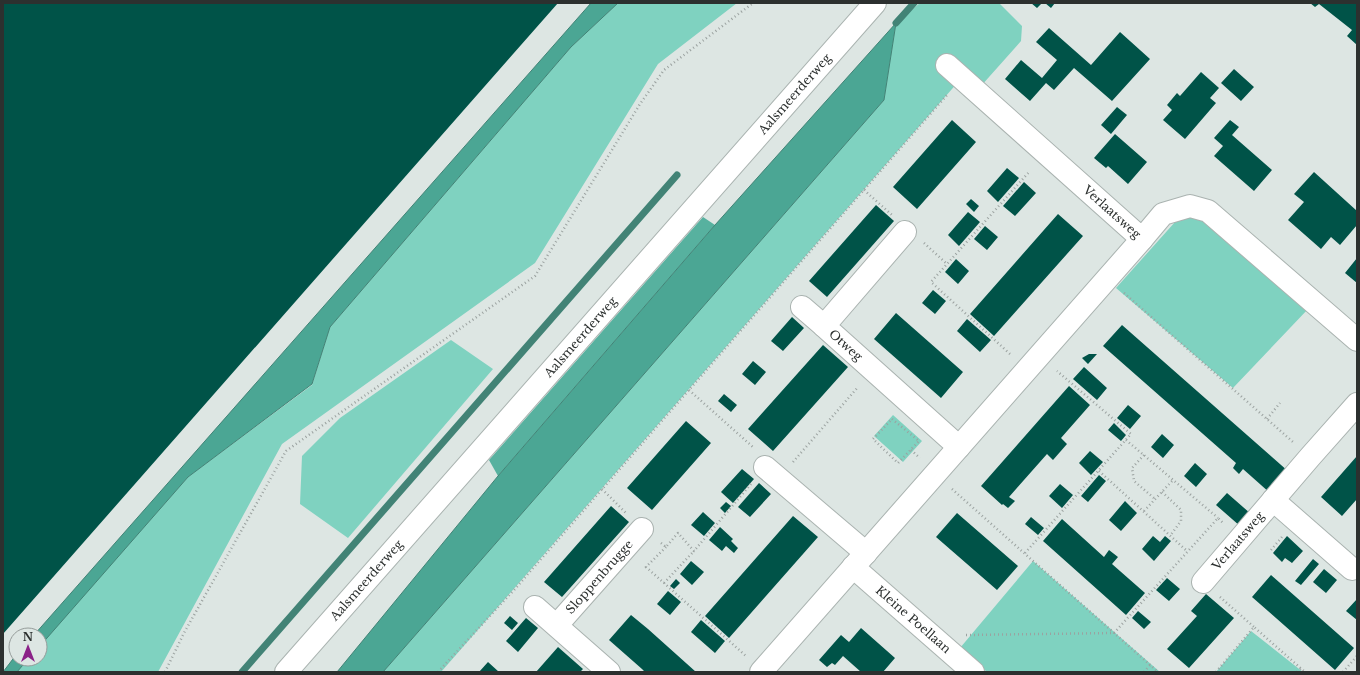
<svg xmlns="http://www.w3.org/2000/svg" width="1360" height="675" font-family="'Libre Baskerville',serif">
  <rect width="100%" height="100%" fill="#dde6e3"/>
  <!-- green -->
  <path fill="#7fd2c0" d="M618,3H737L658,64L535,263L282,444L158,672H16L28,659H40V645L188,477L312,385L330,327L571,47Z
    M920,3H999L1022,26L1021,41L981,86L966,73L441,672H383L884,100L896,23Z
    M1193,211L1309,308L1233,388L1116,288L1184,212Z
    M451,340L493,369L348,538L300,504L302,456L340,418Z
    M893,415L922,441L903,462L874,436Z
    M1033,561L1160,672H987L960,648Z
    M1251,631L1303,672H1216Z"/>
  <!-- forest -->
  <path fill="#57b19f" d="M703,217L715,225L498,476L489,460Z"/>
  <!-- water -->
  <path fill="#4ba694" stroke="#428376" d="M591,3H618L571,47L330,327L312,384L188,477L40,646V635H34Z
    M896,23L884,100L383,672H337L498,476L715,225Z
    M16,655V659H28L17,672H3Z"/>
  <g fill="none" stroke-linecap="round" stroke-linejoin="round">
    <!-- stream -->
    <path stroke="#428376" stroke-width="7" d="M896,23L914,3
      M242,672L677,175"/>
  </g>
  <!-- building -->
  <path fill="#005348" d="M3,3H558L3,634Z
    M1031,3H1042L1037,8Z
    M1045,3H1055L1051,8Z
    M1310,3H1357V45L1347,36L1352,30L1319,4L1315,7Z
    M1049,28L1091,65L1120,32L1150,59L1112,101L1074,68L1054,90L1046,83L1030,101L1005,79L1021,60L1042,78L1057,60L1036,42Z
    M1234,69L1254,87L1241,101L1221,83Z
    M1201,72L1219,88L1210,98L1216,103L1185,139L1163,120L1172,110L1167,105L1177,93L1180,96Z
    M1117,107L1127,115L1111,134L1101,125Z
    M952,120L976,142L917,209L893,187Z
    M1230,120L1239,127L1232,135L1272,170L1254,191L1214,156L1223,146L1214,138Z
    M1115,134L1147,162L1128,184L1108,166L1106,168L1094,158Z
    M1007,168L1019,178L998,202L987,191Z
    M1314,172L1357,211V225L1340,245L1331,237L1321,249L1288,220L1304,202L1294,194Z
    M1024,182L1036,193L1015,216L1003,206Z
    M971,199L979,206L974,212L966,204Z
    M876,205L894,221L827,297L809,281Z
    M968,212L980,222L959,246L948,235Z
    M1058,214L1083,236L994,336L970,314Z
    M985,226L998,237L987,250L974,239Z
    M1357,258V283L1345,273Z
    M956,259L969,271L958,284L945,272Z
    M933,290L946,301L935,314L922,303Z
    M896,313L963,372L941,398L874,339Z
    M792,317L804,328L783,351L771,341Z
    M967,319L991,340L980,352L957,331Z
    M1122,325L1289,472L1270,493L1243,469L1239,474L1233,468L1236,463L1103,346Z
    M823,345L848,367L773,451L748,429Z
    M1089,354H1097L1088,364L1082,358Z
    M753,361L766,372L755,385L742,374Z
    M1084,367L1107,388L1097,400L1073,379Z
    M1069,386L1090,405L1061,438L1067,444L1053,460L1047,454L1009,497L1015,501L1008,508L1003,504L1002,505L981,486Z
    M724,394L737,405L731,412L718,401Z
    M1128,405L1141,416L1130,429L1117,418Z
    M686,421L711,443L652,510L627,488Z
    M1114,423L1126,435L1121,441L1108,430Z
    M1162,434L1174,445L1163,458L1151,447Z
    M1090,451L1103,462L1091,475L1079,463Z
    M1357,456V499L1342,516L1321,497Z
    M1195,463L1207,474L1196,487L1184,476Z
    M742,469L754,479L733,503L721,492Z
    M1099,475L1106,481L1088,502L1081,496Z
    M759,483L771,494L750,517L738,507Z
    M1060,484L1073,495L1062,508L1049,496Z
    M1227,493L1251,514L1240,526L1216,505Z
    M1125,501L1137,513L1121,531L1109,520Z
    M726,502L731,506L725,513L720,508Z
    M611,506L629,522L562,597L544,582Z
    M703,512L715,523L704,536L691,525Z
    M957,513L1018,566L997,590L936,537Z
    M793,516L818,537L729,638L705,616Z
    M1031,517L1044,528L1038,535L1025,524Z
    M1062,519L1104,557L1109,550L1118,557L1112,564L1145,593L1126,615L1043,541Z
    M720,527L733,539L731,541L738,548L734,553L726,546L722,551L709,540Z
    M1153,536L1160,542L1165,536L1171,541L1154,561L1142,549Z
    M1287,536L1303,551L1292,563L1285,558L1282,562L1273,553Z
    M1313,559L1319,564L1301,585L1295,581Z
    M691,561L704,572L692,585L680,574Z
    M1324,569L1337,580L1326,593L1313,582Z
    M1271,575L1354,648L1335,670L1252,597Z
    M1167,578L1180,589L1169,601L1156,590Z
    M676,579L680,583L674,589L670,586Z
    M668,591L681,602L670,615L657,604Z
    M1206,594L1234,618L1189,668L1167,649L1197,616L1191,611Z
    M1357,599V620L1346,611Z
    M1138,611L1151,622L1144,629L1132,618Z
    M631,615L648,629L696,672H645L642,669L609,640Z
    M510,616L518,623L512,630L504,623Z
    M526,618L538,628L518,652L506,641Z
    M701,620L725,641L715,653L691,632Z
    M861,628L895,658L883,672H861L843,656L835,665L832,663L827,667L819,660L841,635L849,642Z
    M558,647L583,669L580,672H536Z
    M488,662L499,672H479Z"/>
  <g fill="none" stroke-linecap="round" stroke-linejoin="round">
    <!-- minor casing -->
    <g stroke="#aab3b0" stroke-width="24">
      <g id="minor">
        <path id="s1" d="M947,65L1142,239L1163,214L1190,206L1208,211L1357,340"/>
        <path id="s2" d="M905,232L824,326L959,447"/>
        <path d="M802,307L824,326"/>
        <path d="M765,467L866,553"/>
        <path d="M1273,500L1352,569"/>
        <path id="s3" d="M853,567L973,672"/>
        <path id="s4" d="M1203,582L1310,457L1357,404"/>
        <path d="M535,607L609,672"/>
        <path id="s5" d="M557,625L642,529"/>
        <path id="s6" d="M286,672L875,3"/>
        <path d="M761,672L1142,239"/>
      </g>
    </g>
    <!-- path -->
    <path stroke="#9ba2a0" stroke-width="2.5" stroke-dasharray="1 3" stroke-linecap="butt" d="M864,190L892,215
      M924,243L947,264
      M1124,293L1293,442
      M1010,354L931,282L1030,171
      M689,390L754,448
      M892,419L919,441L898,463L873,439Z
      M1267,419L1280,403
      M1126,440L1218,518
      M911,450L920,458
      M1144,455L1132,468L1134,481L1155,499
      M793,462L858,387
      M1099,471L1187,551
      M602,489L627,514
      M952,489L1158,672
      M1162,492L1181,510V521L1170,536
      M1144,511L1173,480
      M661,543L666,547L678,533L694,551L751,484
      M666,547L646,567L746,656
      M1271,550L1282,537
      M1025,553L1131,434L1057,371
      M664,583L694,551
      M1220,597L1254,627
      M966,635L1114,633L1218,518L1224,524
      M165,672L184,633L286,451L535,276L640,104L664,70L753,3
      M438,672L514,590L947,95
      M1144,672L1150,665
      M1216,672L1254,627L1305,672
      M1297,672L1301,668
      M1343,672L1357,656"/>
    <!-- minor -->
    <use href="#minor" stroke="#fff" stroke-width="22"/>
  </g>
  <g text-anchor="middle" stroke-width="4" stroke-linejoin="round" paint-order="stroke">
    <!-- street labels -->
    <g font-size="12" fill="#2c302f" stroke="#dde6e3">
      <text dy="4" stroke="none"><textPath href="#s6" startOffset="770">Aalsmeerderweg</textPath></text>
      <text dy="4" stroke="none"><textPath href="#s1" startOffset="221">Verlaatsweg</textPath></text>
      <text dy="4" stroke="none"><textPath href="#s6" startOffset="446">Aalsmeerderweg</textPath></text>
      <text dy="4" stroke="none"><textPath href="#s2" startOffset="153">Otweg</textPath></text>
      <text dy="4" stroke="none"><textPath href="#s4" startOffset="54">Verlaatsweg</textPath></text>
      <text dy="4" stroke="none"><textPath href="#s5" startOffset="64">Sloppenbrugge</textPath></text>
      <text dy="4" stroke="none"><textPath href="#s6" startOffset="122">Aalsmeerderweg</textPath></text>
      <text dy="4" stroke="none"><textPath href="#s3" startOffset="80">Kleine Poellaan</textPath></text>
    </g>
  </g>
  <!-- border -->
  <rect width="1360" height="675" fill="none" stroke="#2c302f" stroke-width="8"/>
  <!-- north arrow -->
  <g transform="translate(28 647)"><circle r="19" fill="#dde6e3" stroke="#969d9b"/>
  <path d="M0-3L7 15L0 10L-7 15Z" fill="#8b2288"/>
  <text y="-6" font-size="11" font-weight="bold" text-anchor="middle" fill="#2c302f">N</text>
  </g>
</svg>
